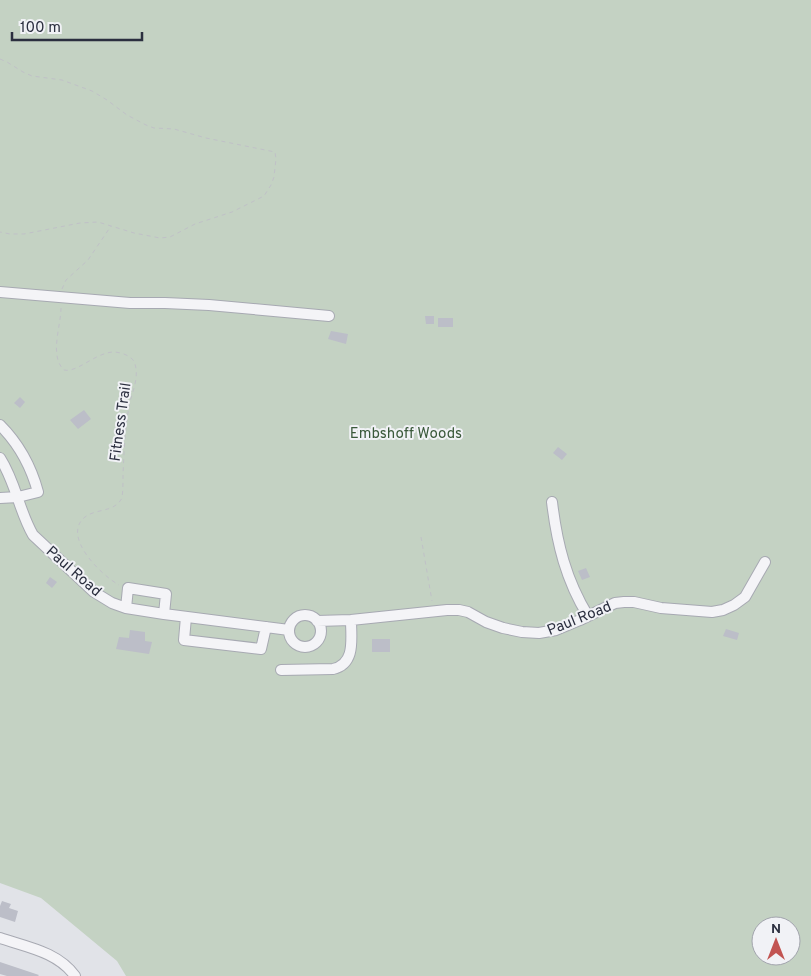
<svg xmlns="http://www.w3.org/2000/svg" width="811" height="976" font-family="Overpass,sans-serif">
  <rect width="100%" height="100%" fill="#e1e3e8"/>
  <!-- green -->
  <path fill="#c4d2c3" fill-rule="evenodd" d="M0,0H811V976H126L117,961L41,898L0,883ZM761,926H791V956H761Z"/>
  <!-- building -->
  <path fill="#bcbec8" d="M425,316H434V324H426Z
    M438,318H453V327H438Z
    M331,331L348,334L346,344L328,339Z
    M20,397L25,402L20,408L14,403Z
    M84,410L91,419L78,429L70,420Z
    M558,447L567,454L562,460L553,453Z
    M586,568L590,577L582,580L578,571Z
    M50,577L57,582L52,588L46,583Z
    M726,629L739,633L737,640L723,636Z
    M130,630L145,632V641L152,642L149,654L116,649L119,637L129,638Z
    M372,639H390V652H372Z
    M2,901L11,904L9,908L18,911L15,922L0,917V906Z
    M0,962L39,975L38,976H7L0,974Z"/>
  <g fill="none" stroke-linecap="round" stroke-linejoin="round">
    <!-- minor casing -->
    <g stroke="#a7a9b2" stroke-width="12">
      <path id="minor" d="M0,292L130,303H165L209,305L329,316
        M0,425C19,444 31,466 38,492L18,497L0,498
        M0,458C16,483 19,511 33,535L94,592L112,603L126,608L164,614L289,630
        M552,502C557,544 566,580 588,616
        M126,608L128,588L166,594L164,614
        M289 631a16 16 0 1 1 32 0a16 16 0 1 1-32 0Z
        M186,617L184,640L261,649L266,627
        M317,621L351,620L447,610H459L468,612L486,622L503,628L522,632L539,633L556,630L580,620L615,603L624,602H634L661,608L712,612L723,610L734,605L745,597L765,562
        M281,670L333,669C356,664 351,638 351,620
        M0,938C27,947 58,952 75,976"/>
    </g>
    <!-- path -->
    <path stroke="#c0c1c7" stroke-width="1" stroke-dasharray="4 4" stroke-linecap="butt" d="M0,59L7,62L23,72L32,76L62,80L92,91L107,100L127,115L146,125L154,128L174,129L206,138L275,152L276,159L274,177L271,185L264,196L232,212L195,224L170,237L160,238L134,233L98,222L80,223L24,234H10L0,232
      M62,289L66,280L88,260L111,226
      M61,308C61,326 49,356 64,370C77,373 95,353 113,352C121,352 133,356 135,364C139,377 133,390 130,402C125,425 124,451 123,475C123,482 123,490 122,498C114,513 97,508 85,517C61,536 101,575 119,585
      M421,537L432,601"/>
    <!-- minor -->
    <use href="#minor" stroke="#f4f4f7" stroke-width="10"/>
  </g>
  <g text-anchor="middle" stroke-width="4" stroke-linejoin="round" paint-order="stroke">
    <!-- street labels -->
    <g font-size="15" fill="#2b2f3f" stroke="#f1f2f6">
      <text transform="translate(120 422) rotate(-82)" y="5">Fitness Trail</text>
      <text transform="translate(74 571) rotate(41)" y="5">Paul Road</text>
      <text transform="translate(579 618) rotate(-22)" y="5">Paul Road</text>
    </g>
    <!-- park labels -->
    <g font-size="15" fill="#3a593a" stroke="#f1f2f6">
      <text x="406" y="438">Embshoff Woods</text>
    </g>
  </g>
  <!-- north arrow -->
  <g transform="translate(776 941)"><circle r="24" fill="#f1f2f6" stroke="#a2a4ad"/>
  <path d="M0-4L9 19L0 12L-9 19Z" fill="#c25452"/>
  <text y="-8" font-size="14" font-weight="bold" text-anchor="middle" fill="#2b2f3f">N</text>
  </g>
  <!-- scale -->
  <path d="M12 32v8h130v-8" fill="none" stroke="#2b2f3f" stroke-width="2.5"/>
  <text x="20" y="32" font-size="15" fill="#2b2f3f" stroke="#f1f2f6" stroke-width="4" paint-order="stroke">100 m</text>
</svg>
